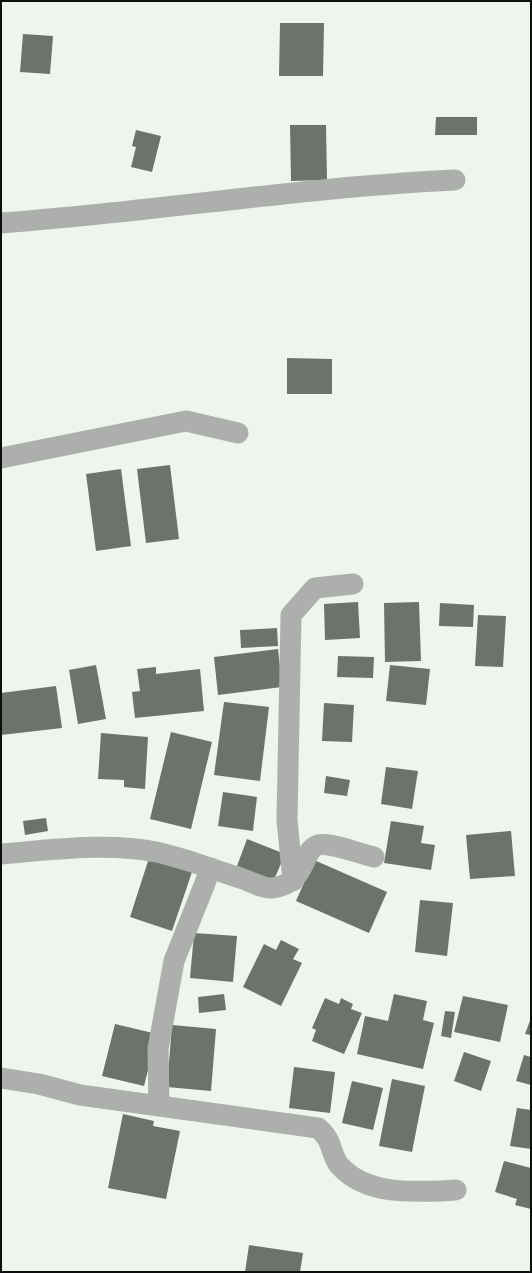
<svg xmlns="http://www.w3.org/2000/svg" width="532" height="1273" font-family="Raleway,sans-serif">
  <rect width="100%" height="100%" fill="#eef5ec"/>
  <!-- building -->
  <path fill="#6c736b" d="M280,23H324L323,76H279Z
    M23,34L53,36L50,74L20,72Z
    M436,117H477V135H435Z
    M290,125H326L327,180L291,181Z
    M136,130L161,136L152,172L131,167L136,147L132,146Z
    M287,358L332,359V394H287Z
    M170,465L179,539L146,543L137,469Z
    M121,469L131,546L96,551L86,474Z
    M358,602L360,638L325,640L324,604Z
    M419,602L421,661L385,662L384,603Z
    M440,603L474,605L473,627L439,626Z
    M478,615L506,616L503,667L475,666Z
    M277,628L278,646L241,648L240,630Z
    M278,649L282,687L218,695L214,657Z
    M338,656L374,657L373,678L337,677Z
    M96,665L106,719L78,724L69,670Z
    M390,665L430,669L426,705L386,701Z
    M156,667V674L200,669L204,711L135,718L132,692L140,691L137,669Z
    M56,686L62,728L1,735V693Z
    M224,702L269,707L260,781L214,775Z
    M324,703L354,705L352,742L322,741Z
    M171,732L212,742L191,829L150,819Z
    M101,733L148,737L145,789L124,787V780L98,779Z
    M386,767L418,771L412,809L381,804Z
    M326,776L350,780L347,796L324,793Z
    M223,792L257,797L253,831L218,826Z
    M46,818L48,831L25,835L23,821Z
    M391,821L424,826L421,843L435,845L431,870L384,863Z
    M511,831L515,876L470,879L466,835Z
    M247,839L285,854L274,880L237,866Z
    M149,858L192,872L172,931L130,917Z
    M314,860L387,892L369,933L296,901Z
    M420,900L453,903L447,956L415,952Z
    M194,933L237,936L233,982L190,978Z
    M281,940L299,949L293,959L302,963L281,1006L243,987L264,944L276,950Z
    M224,994L226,1010L199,1013L198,997Z
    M394,994L427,1001L423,1020L434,1023L423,1069L357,1054L365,1016L388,1021Z
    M463,996L508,1005L500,1042L454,1032Z
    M325,998L339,1004L341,998L353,1004L351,1009L362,1013L344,1054L312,1041L316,1030L312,1028Z
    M445,1011L455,1012L451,1038L441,1036Z
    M531,1018V1035L525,1034Z
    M115,1024L157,1034L144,1086L102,1076Z
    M172,1025L216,1029L211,1091L167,1087Z
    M464,1052L491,1061L481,1091L454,1081Z
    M524,1055L531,1057V1085L516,1081Z
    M294,1067L335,1072L330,1113L289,1108Z
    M392,1079L425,1086L412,1152L379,1146Z
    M352,1081L383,1088L373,1130L342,1123Z
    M517,1108L531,1110V1149L510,1146Z
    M123,1114L154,1121L153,1126L180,1131L166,1199L108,1188Z
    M504,1161L531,1168V1209L515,1205L517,1199L495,1192Z
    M249,1245L303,1253L300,1272H245Z"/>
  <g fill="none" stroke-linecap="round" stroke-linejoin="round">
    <!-- street -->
    <path stroke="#acafac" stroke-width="21" d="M1,223C153,212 303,187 455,180
      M1,458L186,421L238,433
      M1,854C50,850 107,842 156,852C185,858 214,870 243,879C251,882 264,889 272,888C308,884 301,850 318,845C330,842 361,854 374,857
      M293,881L287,820L291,615L315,588L353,584
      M1,1078L39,1084L80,1095L318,1128C334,1141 330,1154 339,1165C367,1197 417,1192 456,1190
      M159,1106L158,1049L174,961L211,868"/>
  </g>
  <!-- border -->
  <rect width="532" height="1273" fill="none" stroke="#0c0f0c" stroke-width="4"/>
</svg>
